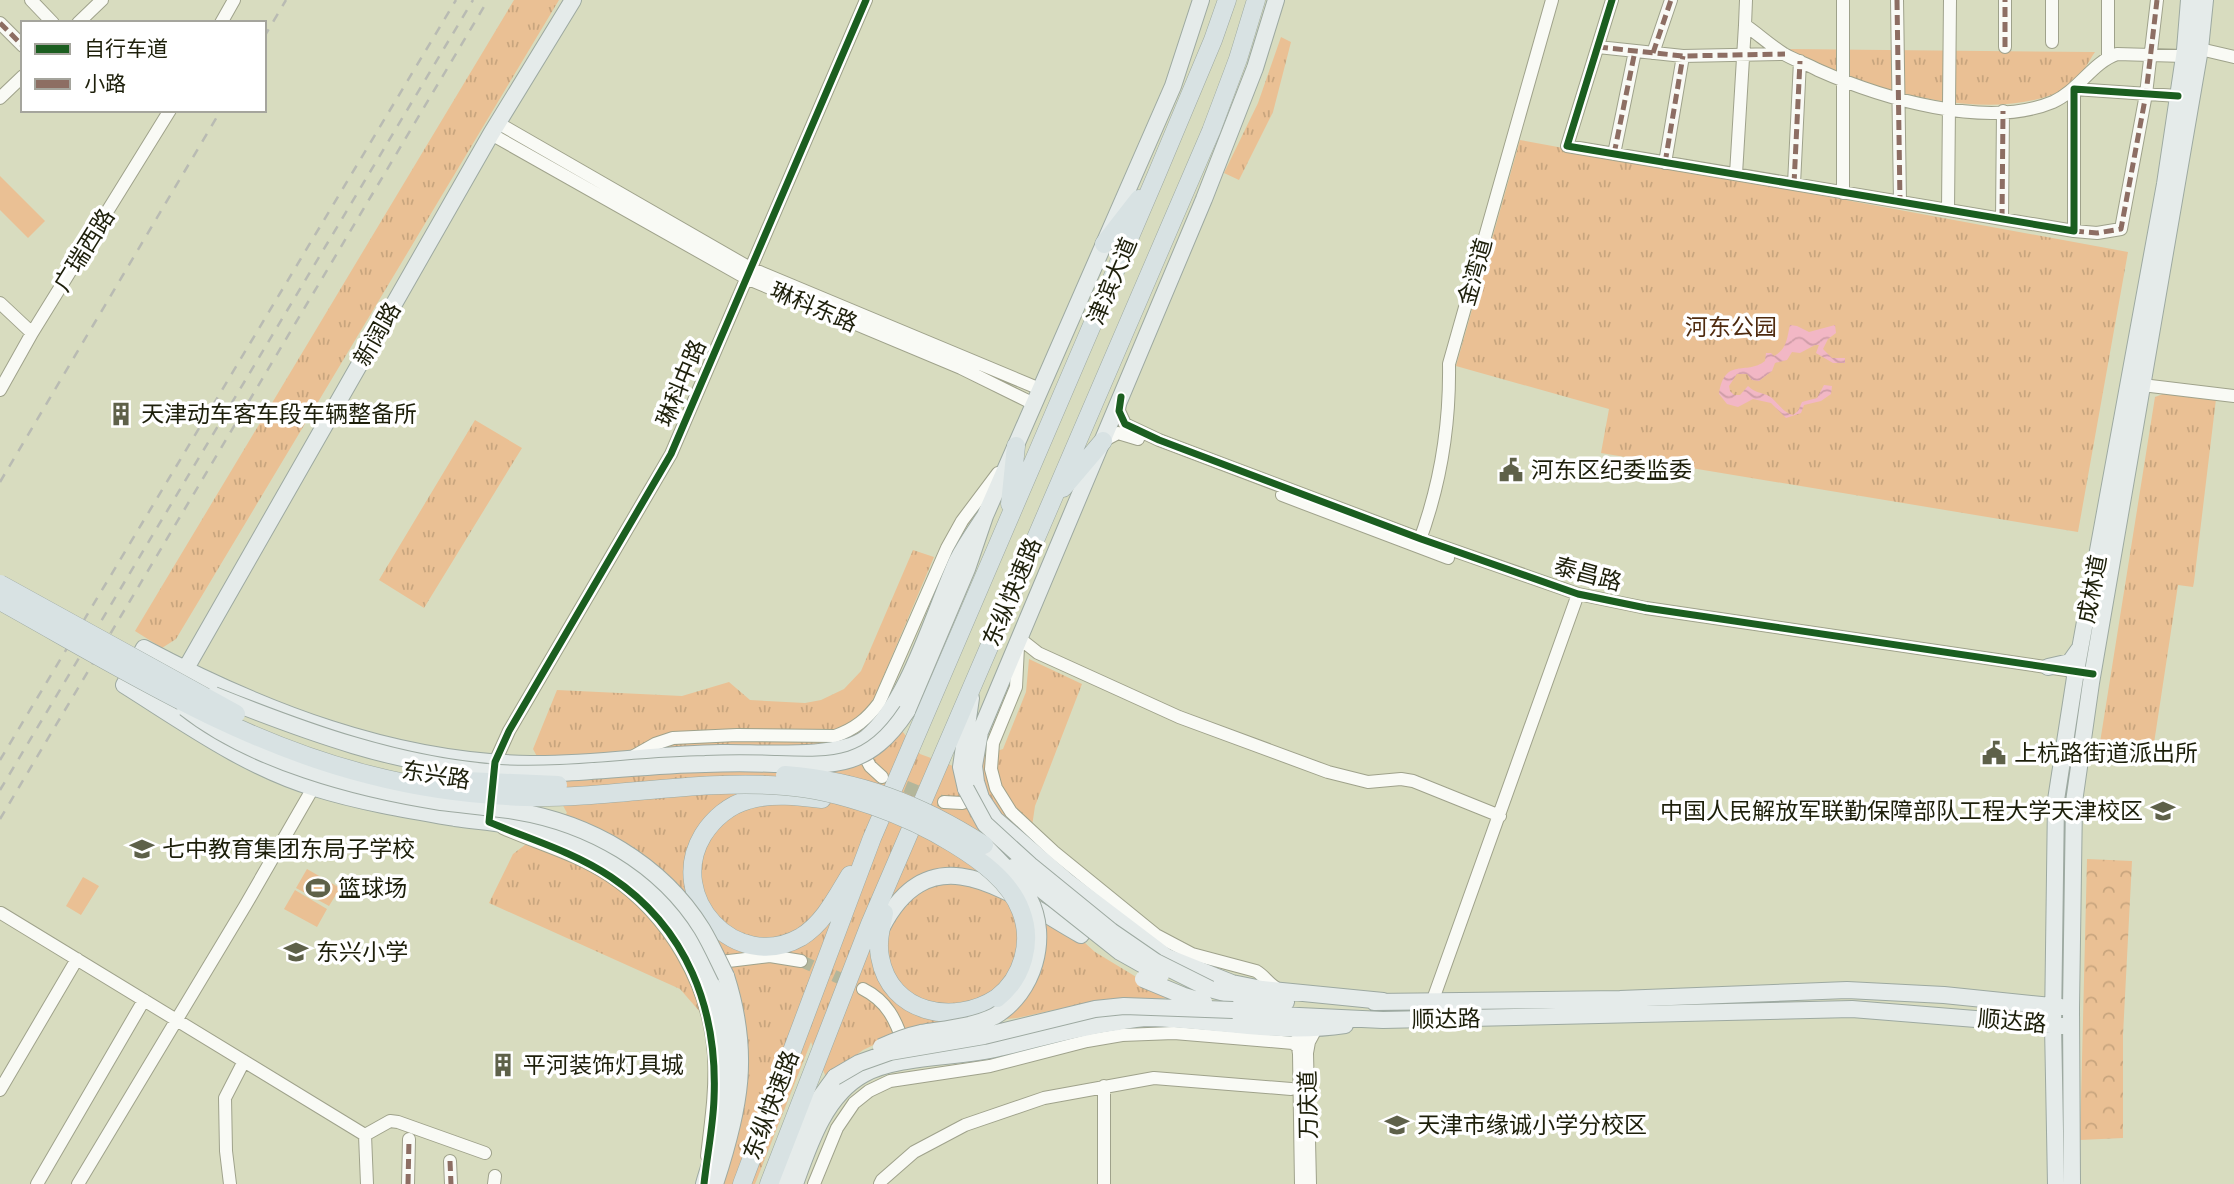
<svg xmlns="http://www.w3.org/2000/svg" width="2234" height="1184" font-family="Montserrat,'Noto Sans SC',sans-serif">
  <defs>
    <pattern id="forest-crowns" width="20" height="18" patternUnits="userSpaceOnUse" patternTransform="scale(1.75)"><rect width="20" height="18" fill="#eac094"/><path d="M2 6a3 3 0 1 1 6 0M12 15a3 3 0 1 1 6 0" fill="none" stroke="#c8a57e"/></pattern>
    <pattern id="park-tufts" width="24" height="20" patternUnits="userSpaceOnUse" patternTransform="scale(1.75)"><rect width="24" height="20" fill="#eac094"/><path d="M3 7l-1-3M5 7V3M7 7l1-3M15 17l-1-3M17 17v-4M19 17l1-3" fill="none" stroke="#c8a57e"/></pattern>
    <pattern id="water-waves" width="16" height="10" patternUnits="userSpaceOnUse" patternTransform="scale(1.75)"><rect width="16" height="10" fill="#f2b7c5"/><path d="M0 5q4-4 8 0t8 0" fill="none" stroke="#cf9da8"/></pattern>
  </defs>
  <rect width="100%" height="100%" fill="#d8dcbf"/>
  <!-- green -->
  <path fill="#eac094" d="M0,176L45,221L28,238L0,210Z
    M307,869L340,888L329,906L296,888Z
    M83,877L99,886L81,915L66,906Z
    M295,890L327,909L317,927L284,909Z"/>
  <!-- forest -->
  <path fill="url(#forest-crowns)" d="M2087,859L2132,861L2123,1035V1138L2080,1140Z"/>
  <!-- park -->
  <path fill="url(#park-tufts)" d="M514,0H559L176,639L162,648L135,631Z
    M1281,37L1291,42L1273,112L1239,180L1224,173L1258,103Z
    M1789,49L2095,52C2088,62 2080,80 2070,86C1997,130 1858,88 1789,49Z
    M1520,140L2128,252L2078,532L1601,453L1609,409L1456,366Z
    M2163,394L2216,399L2194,582L2193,587L2178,585L2151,763L2098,755L2155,397Z
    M475,420L522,448L424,608L379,580Z
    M913,550L934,557L875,696L920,754L953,766L1003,749L1026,692L1029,659L1082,684L1035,806L1023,887L1095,952L1171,998L1091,1002L1017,1018L919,1027L897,1034L863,1050L826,1077L811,1042L755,1184H722L747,1066L680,989L489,903L513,854L567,813L533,749L557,690L682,696L729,682L750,700L805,703L821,700L844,689L861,671Z"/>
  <!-- water -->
  <path fill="url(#water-waves)" d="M1790,325L1797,326L1809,332L1835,325L1836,333L1828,339L1823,349L1832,358H1845V363H1833L1816,353L1819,345H1815L1800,353L1792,352L1787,360L1775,363L1772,371L1759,381L1752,380L1747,374H1737L1729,386L1730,391L1734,395H1740L1748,386C1755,393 1761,392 1769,396C1778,402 1782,412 1793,415L1798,411L1802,402L1817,398L1824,385L1832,386L1831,394L1821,401L1804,405L1801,413L1786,418L1771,403L1753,399L1738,407L1727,404L1719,394C1725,356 1746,376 1765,361L1766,353H1771L1774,356C1787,349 1787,338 1790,325Z"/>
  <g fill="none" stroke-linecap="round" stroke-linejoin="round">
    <!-- minor-tunnel -->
    <path stroke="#b3b69b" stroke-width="12" stroke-dasharray="12 6" stroke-linecap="butt" d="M889,780L944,802
      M801,961L855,985"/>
    <!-- minor casing -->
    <g stroke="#9fa28b" stroke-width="14">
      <path id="minor" d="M31,0L53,23
        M1612,0L1567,146L2074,231V89L2178,96
        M1746,0L1745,25C1758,34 1770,45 1784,54C1794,60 1807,64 1818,70C1881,98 1986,130 2053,102C2078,91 2093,62 2117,54L2184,56
        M1843,0V193
        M1897,0L1900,202
        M2108,0V57
        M0,23L23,46
        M78,23L102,0
        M221,23L234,0
        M2052,42V0
        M1598,47L1683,56L1784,54
        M2005,47V0
        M2200,49L2234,57
        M1653,53L1671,0
        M0,98L23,76
        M498,123L750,268L1040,389
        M491,134L746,278L961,368L1034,404
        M1614,154L1635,51
        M1665,163L1683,56
        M1736,174L1745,25
        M1794,184L1800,61
        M1948,210L1950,0
        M2002,219L2003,111
        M2074,231L2097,233L2121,229L2146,94L2157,0
        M0,303L32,333
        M2134,384L2234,396
        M0,390L32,333L170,110
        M1120,401L1119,411L1125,424L1159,440L1421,539L1578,594L1646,608L2093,674
        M1103,441L1118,433L1138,439
        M1282,495L1448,558
        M1418,545C1440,487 1450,426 1449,364L1552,0
        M1019,638L1038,653L1179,717L1328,772L1368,782L1401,779L1413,781L1500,816
        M1018,647L1016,687L993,743L991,769L996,788L1011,812L1054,852L1156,935L1192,954L1256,971C1266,977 1269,985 1280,990
        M860,747L870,766L882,777
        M632,757L655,744L673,738L737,735L835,736C855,729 867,719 879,703L947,548L962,521L998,473
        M494,771L495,762L509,731L671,454L866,0
        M944,802L962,803L980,798
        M503,828C539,844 577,854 610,876C669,915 709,984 714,1055C716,1089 711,1122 707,1156
        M1,913L365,1135L367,1184
        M712,963L770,956L801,961
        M863,989C887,1001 896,1020 904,1045
        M1426,1019L1578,594
        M1293,1043L1298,1047L1299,1054L1301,1184
        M0,1090L77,959
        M365,1135L390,1121L398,1122L485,1153
        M450,1161L451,1184
        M37,1184L144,1000
        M78,1184L245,906L313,788
        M230,1184L226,1151L225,1098L244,1061
        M408,1184L409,1139
        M494,1184L495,1176
        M814,1184L837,1128L854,1103L869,1091L890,1081L990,1066L1087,1041L1122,1035L1174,1033L1293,1043L1316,1029
        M880,1184L882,1180L914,1152L965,1125L1044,1098L1154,1078L1291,1089
        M1104,1184V1086
        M1310,1184L1307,1053L1309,1042L1316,1029"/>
    </g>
    <!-- major casing -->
    <g stroke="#9da9a1" stroke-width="18">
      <path id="major" d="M1276,0L1255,68L1204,199L980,732L974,766L976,782L981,798L995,819L1067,881L1167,957L1232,983L1262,989L1383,1001
        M2048,667L2070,662L2080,648
        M185,670L491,134L573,0
        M907,711L967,569L985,516L1173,86L1201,0
        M966,789L961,767L971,698
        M882,927C934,827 1014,898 1081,935
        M1210,989L1243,998L1286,1002
        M1374,1002L1620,999L1847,990L1944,995L2061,1007
        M1233,1010L1278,1015L1383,1020L1852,1009L2063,1026
        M704,1184C710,1162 719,1140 723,1118C745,986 672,869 544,832C515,824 485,822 455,818C408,810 360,802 315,788C247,768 183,722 124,685L144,648C263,711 393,762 530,764C594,765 657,754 720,753C757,752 838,760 866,738C908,704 934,612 957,561C965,545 975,531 985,516
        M715,1184C740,1108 751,1054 726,976
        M780,1184L808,1114L835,1077
        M795,1184C809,1145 825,1095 864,1074C898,1055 960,1058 999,1048C1039,1039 1077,1027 1118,1022C1128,1020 1139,1018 1150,1018C1215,1020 1280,1035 1345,1025
        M2056,1184L2053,1025L2056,800L2076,671L2165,184L2185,50L2189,0
        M2072,1184L2071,1008L2074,802L2091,683L2200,49L2205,0"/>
    </g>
    <!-- highway casing -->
    <g stroke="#9da9a1" stroke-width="19">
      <path id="highway" d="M1104,244L1139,199
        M1063,488L1103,441
        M1010,504L1016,446
        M822,799C798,796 772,793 748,800C729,805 713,819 703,835C665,898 736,974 801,937C824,923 837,896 850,875
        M884,913C881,928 877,942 880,957C890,1014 954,1026 997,998
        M742,1184L872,838L1156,176L1213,40L1227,0
        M769,1184L870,924L1211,131L1238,59L1256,0"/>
    </g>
    <!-- minor -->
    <use href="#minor" stroke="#f9faf5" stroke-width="12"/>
    <!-- major -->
    <use href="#major" stroke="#e5ebea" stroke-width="16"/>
    <!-- highway -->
    <use href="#highway" stroke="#d8e2e3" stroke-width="18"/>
    <!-- rail -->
    <path stroke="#b9bbb3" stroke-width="2.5" stroke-dasharray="9 9" stroke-linecap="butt" d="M264,37L286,0
      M0,482L221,110
      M0,760L456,0
      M0,790L473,0
      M0,819L488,0"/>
    <!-- major-bridge casing -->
    <g stroke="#9da9a1" stroke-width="18" stroke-linecap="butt">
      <path id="major-bridge" d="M214,695C306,732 399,766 499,773C568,777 636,765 705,764C728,763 751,763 774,764C836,766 869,768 907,711
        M185,708C252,761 357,789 441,802C465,805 490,807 515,811C589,823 661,863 702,929C711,944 718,960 726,976
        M966,789L985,824L1030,865L1111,931L1156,962L1210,989
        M1013,867L1120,952L1161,975
        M1143,979L1184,996L1204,1002
        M881,1047C894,1041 907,1036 921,1033C945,1029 973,1027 995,1016C1034,993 1050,938 1029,898C1018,878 999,861 984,845
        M835,1077L859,1063L890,1052L984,1036L1095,1009L1124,1006L1233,1010"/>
    </g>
    <!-- highway-bridge casing -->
    <g stroke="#9da9a1" stroke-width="19" stroke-linecap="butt">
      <path id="highway-bridge" d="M0,584L236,714
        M0,601C119,667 237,742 370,775C420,788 473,795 525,797C611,799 698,779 784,786C840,790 907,815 954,844C980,860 1010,881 1021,911C1033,942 1023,978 997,998
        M785,775C860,781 920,804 984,845
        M467,781L558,785"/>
    </g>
    <!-- major-bridge -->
    <use href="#major-bridge" stroke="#e5ebea" stroke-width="16"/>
    <!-- highway-bridge -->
    <use href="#highway-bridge" stroke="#d8e2e3" stroke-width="18"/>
    <!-- quiet -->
    <path stroke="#8d6e63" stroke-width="5" stroke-dasharray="10 5" stroke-linecap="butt" d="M1897,0L1900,202
      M0,23L23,46
      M1598,47L1683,56L1785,54
      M2005,47V0
      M1653,53L1671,0
      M1614,154L1635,51
      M1665,163L1683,56
      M1794,184L1800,61
      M2002,219L2003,111
      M2074,231L2097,233L2121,229L2146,94L2157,0
      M450,1161L451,1184
      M408,1184L409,1139"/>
    <!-- cycleway casing -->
    <g stroke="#fff" stroke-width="11">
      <path id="cycleway" d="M1612,0L1567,146L2074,231V89L2178,96
        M1121,397L1119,411L1125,424L1159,440L1421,539L1578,594L1646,608L2093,674
        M704,1184C707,1156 713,1127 714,1099C718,1009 687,928 611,877C574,852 529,839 489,822L495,762L509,731L671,454L866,0"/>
    </g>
    <!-- cycleway -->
    <use href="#cycleway" stroke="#1b5e20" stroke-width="7"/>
  </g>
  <!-- icons -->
  <defs>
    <g id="building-bare" transform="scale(1.89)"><path d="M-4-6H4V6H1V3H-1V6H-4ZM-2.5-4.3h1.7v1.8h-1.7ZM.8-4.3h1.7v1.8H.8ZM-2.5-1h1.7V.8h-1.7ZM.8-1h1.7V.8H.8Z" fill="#5e6149" stroke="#fff" stroke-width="2.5" paint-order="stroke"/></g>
    <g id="civic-bare" transform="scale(1.89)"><path d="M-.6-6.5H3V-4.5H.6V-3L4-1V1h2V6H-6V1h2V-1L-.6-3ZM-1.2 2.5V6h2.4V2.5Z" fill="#5e6149" stroke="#fff" stroke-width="2.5" paint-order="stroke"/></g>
    <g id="university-bare" transform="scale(1.89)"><path d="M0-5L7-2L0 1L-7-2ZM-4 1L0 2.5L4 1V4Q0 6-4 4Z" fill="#5e6149" stroke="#fff" stroke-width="2.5" paint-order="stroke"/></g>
    <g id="school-bare" transform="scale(1.89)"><path d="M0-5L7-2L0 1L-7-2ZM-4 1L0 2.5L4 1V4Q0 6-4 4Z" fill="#5e6149" stroke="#fff" stroke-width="2.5" paint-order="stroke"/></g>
    <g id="stadium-bare" transform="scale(1.89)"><path d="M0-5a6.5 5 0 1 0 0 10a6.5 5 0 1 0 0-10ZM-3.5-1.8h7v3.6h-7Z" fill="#5e6149" stroke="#fff" stroke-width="2.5" paint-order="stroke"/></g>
  </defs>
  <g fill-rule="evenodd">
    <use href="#building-bare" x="121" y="414"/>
    <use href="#civic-bare" x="1511" y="470"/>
    <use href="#civic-bare" x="1994" y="753"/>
    <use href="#university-bare" x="2163" y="811"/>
    <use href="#school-bare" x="142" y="849"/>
    <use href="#stadium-bare" x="318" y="888"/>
    <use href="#school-bare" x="296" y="952"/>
    <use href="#building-bare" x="503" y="1065"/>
    <use href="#school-bare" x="1397" y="1125"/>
  </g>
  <g text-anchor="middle" stroke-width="7" stroke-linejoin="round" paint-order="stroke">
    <!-- street labels -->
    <g font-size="23" fill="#1d1f0a" stroke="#fff">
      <text transform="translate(84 250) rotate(-58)" y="8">广瑞西路</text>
      <text transform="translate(1475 272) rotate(-74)" y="8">金湾道</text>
      <text transform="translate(1112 281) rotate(-67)" y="8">津滨大道</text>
      <text transform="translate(814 307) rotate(23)" y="8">琳科东路</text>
      <text transform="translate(377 334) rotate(-60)" y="8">新阔路</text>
      <text transform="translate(681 383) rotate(-67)" y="8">琳科中路</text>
      <text transform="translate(1588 574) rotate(15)" y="8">泰昌路</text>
      <text transform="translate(2092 589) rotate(-79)" y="8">成林道</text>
      <text transform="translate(1012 592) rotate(-67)" y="8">东纵快速路</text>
      <text transform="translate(436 775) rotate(9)" y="8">东兴路</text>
      <text transform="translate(1446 1019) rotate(-1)" y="8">顺达路</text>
      <text transform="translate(2012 1021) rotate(5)" y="8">顺达路</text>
      <text transform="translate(771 1105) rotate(-69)" y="8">东纵快速路</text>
      <text transform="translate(1308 1105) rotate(-91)" y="8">万庆道</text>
    </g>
    <!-- park labels -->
    <g font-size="23" fill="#4f2b0f" stroke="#fff">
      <text x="1731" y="335">河东公园</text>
    </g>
    <!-- poi labels -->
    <g font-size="23" fill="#1d1f0a" stroke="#fff" text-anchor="start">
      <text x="141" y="422">天津动车客车段车辆整备所</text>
      <text x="1531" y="478">河东区纪委监委</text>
      <text x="2014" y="761">上杭路街道派出所</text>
      <text x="2143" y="819" text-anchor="end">中国人民解放军联勤保障部队工程大学天津校区</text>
      <text x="162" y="857">七中教育集团东局子学校</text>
      <text x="338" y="896">篮球场</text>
      <text x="316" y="960">东兴小学</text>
      <text x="523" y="1073">平河装饰灯具城</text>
      <text x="1417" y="1133">天津市缘诚小学分校区</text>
    </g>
  </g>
  <!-- legend -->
  <rect x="21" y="21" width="245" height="91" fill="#ffffff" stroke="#a5a59d" stroke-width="2"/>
  <rect x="35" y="44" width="35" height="10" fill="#1b5e20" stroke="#a5a59d" stroke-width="2"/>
  <text x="84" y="56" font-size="21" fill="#1d1f0a">自行车道</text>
  <rect x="35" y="79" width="35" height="10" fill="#8d6e63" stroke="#a5a59d" stroke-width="2"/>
  <text x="84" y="91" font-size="21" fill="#1d1f0a">小路</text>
</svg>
